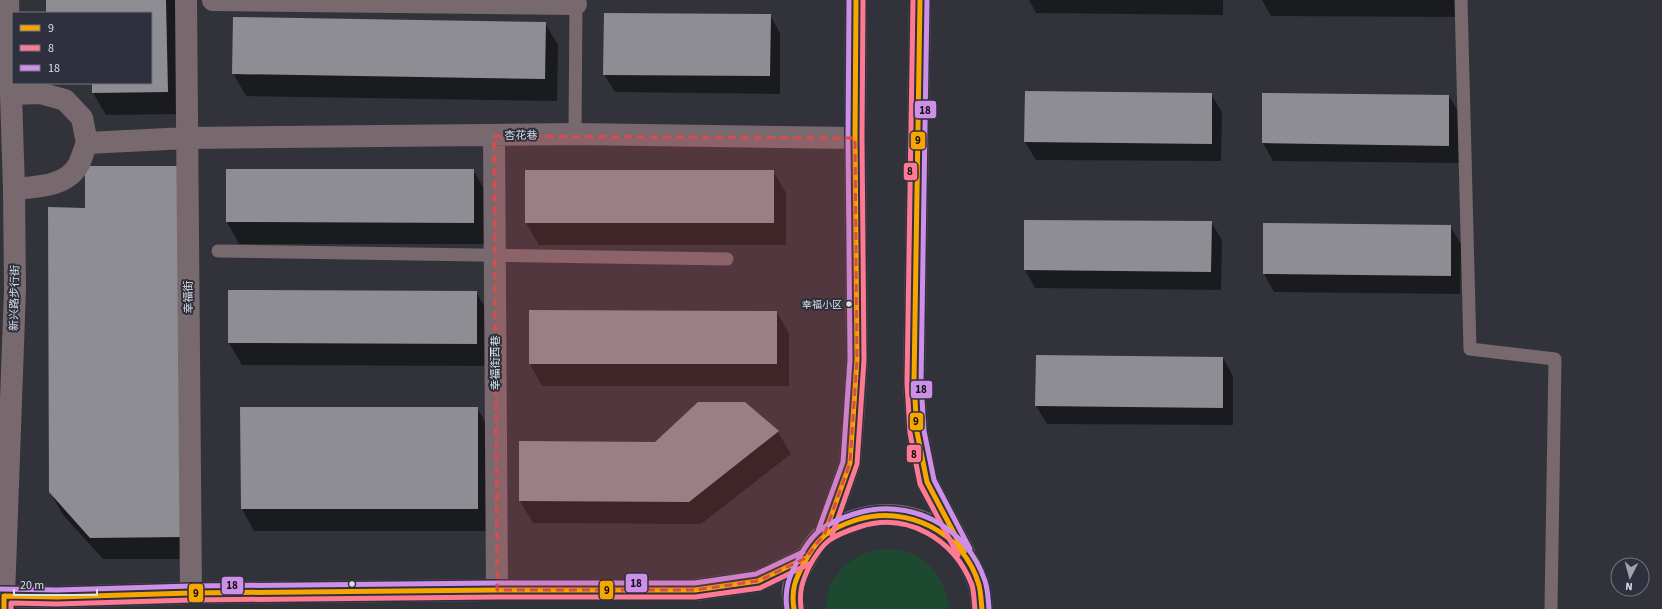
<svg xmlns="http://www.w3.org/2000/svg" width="1662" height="609" font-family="'Source Sans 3','Noto Sans SC',sans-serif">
  <rect width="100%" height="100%" fill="#32333a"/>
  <!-- green -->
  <path fill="#1e4931" d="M882,549C889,549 897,549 904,551C930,558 947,583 949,609H825L830,584L843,567L861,554Z"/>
  <!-- shadow -->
  <path fill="#0007" d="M47,0H177L180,114L106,115L93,93V83H151V13H47Z
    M1029,0H1223V15L1036,13Z
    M1262,0H1458V17L1271,16Z
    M770,15L780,33V94L615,92L604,74Z
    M545,23L558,45L557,101L246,96L233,73Z
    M1211,94L1222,112L1221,161L1036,160L1025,142Z
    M1263,94L1449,96L1459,113V163L1273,161L1263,143Z
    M473,170L486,192V244H239L227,222Z
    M526,170L773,171L786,193V245H539L526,223Z
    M49,208L197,559H103L63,515L50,492Z
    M1211,222L1222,240L1221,290L1035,288L1025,270Z
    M1450,226L1461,244L1460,294L1274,292L1264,274Z
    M229,291L476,292L489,314V366L242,365L229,343Z
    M777,312L789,334V386H542L530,364Z
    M1223,358L1233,376V425L1047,424L1036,406Z
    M745,403L778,432L791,454L701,524L533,523L520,501Z
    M241,408H477L490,430V531H254L242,509Z"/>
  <!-- building -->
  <path fill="#8e8d93" d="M46,0H166L168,92L92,93V83H151V13H46Z
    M604,13L771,14L770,76L603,75Z
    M233,17L546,22L545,79L232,74Z
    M1025,91L1212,93V144L1024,142Z
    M1262,93L1449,95V146L1262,143Z
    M85,166H179L185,537L90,538L49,492L48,207L85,208Z
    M226,169H474V223L226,222Z
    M525,170H774V223H525Z
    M1024,220L1212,221L1211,272L1024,270Z
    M1263,223L1451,225V276L1263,274Z
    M228,290L477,291V344L228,343Z
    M529,310L777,311V364H529Z
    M1036,355L1223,357V408L1035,406Z
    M698,402H745L779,431L689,502L519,501V441L655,442Z
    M240,407H478V509H241Z"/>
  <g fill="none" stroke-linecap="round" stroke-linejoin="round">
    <!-- lane -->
    <path stroke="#78696e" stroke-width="13" d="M1461,0L1470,349L1555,359L1551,609
      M575,134L576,0
      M218,251L727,259"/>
    <!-- street -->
    <path stroke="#78696e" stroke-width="22" d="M186,0L191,593
      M213,0L576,4
      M11,94L40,93L65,100L82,118L87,143L187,138L575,134L855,138
      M494,136L497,590
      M14,189C36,187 67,187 79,164C82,157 84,150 87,143
      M4,596L15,289L14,189L8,0"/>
    <!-- secondary -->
    <path stroke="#7a6a71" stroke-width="22" d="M920,0L914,383L917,432L927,482L964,552
      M825,533L850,463L854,408L857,360L855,138L856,0
      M0,596L57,597L191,593L497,590H695L758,581L806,558
      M794,609C793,602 792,594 793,588C797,574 814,540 826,533C831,529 839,527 845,524C901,500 957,525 978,582C981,590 981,600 982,609"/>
    <!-- bus-1 casing -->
    <g stroke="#2e303d" stroke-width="8">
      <path id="bus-1" d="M920,0L914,383L917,432L927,482L964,552
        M825,533L850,463L857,360L855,138L856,0
        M4,609V596L57,597L191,593L497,590H695L758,581L806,558
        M794,609C791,590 795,580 804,563C818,537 829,529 856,520C907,504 964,532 979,585C981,593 981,601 982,609"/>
    </g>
    <!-- bus-2 casing -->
    <g stroke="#2e303d" stroke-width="8">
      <path id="bus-2" d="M913,0L907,383L910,433L920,484L958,555
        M832,535L857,464L864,360L862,138L863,0
        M801,608C799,591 802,582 809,567C823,541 831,536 859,527C907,511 954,539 972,585C974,592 974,601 975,609
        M11,609V603L57,604L191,600L497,597H695L760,588L809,564"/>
    </g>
    <!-- bus-3 casing -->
    <g stroke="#2e303d" stroke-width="8">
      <path id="bus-3" d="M927,0L921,383L924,431L934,480L970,549
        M818,531L843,462L850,360L848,138L849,0
        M0,589L57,590L191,586L497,583H695L756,574L803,552
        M787,609C784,590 789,576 798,560C812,532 825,523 854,514C909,496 967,526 985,581C988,590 988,599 989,608"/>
    </g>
    <!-- bus-1 -->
    <use href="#bus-1" stroke="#f7a600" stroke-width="5"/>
    <!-- bus-2 -->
    <use href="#bus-2" stroke="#fe7a93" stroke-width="5"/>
    <!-- bus-3 -->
    <use href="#bus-3" stroke="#ce8fe9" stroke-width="5"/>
  </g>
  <!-- marked area -->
  <path fill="#d74d4e" fill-opacity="0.2" stroke="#d74d4e" stroke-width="3" stroke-dasharray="8 5" stroke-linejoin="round" d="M494,136L855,138L857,360L850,463L825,533L806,558L758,581L695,590H497Z"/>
  <!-- markers -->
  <g fill="#dddfe8" stroke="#2e303d" stroke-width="1.5">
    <circle cx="849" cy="304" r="3.5"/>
    <circle cx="352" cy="584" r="3.5"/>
  </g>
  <g text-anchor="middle" stroke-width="4" stroke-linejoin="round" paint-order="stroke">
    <!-- bus labels -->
    <g font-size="10" fill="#dddfe8" stroke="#2e303d" text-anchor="end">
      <text x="842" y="308">幸福小区</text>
    </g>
    <!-- street labels -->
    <g font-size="11" fill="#dddfe8" stroke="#2e303d">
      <text transform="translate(521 135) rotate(-1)" y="4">杏花巷</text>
      <text transform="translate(188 297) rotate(-91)" y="4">幸福街</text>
      <text transform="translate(14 298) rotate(-89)" y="4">新兴路步行街</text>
      <text transform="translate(495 363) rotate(-90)" y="4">幸福街西巷</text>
    </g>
  </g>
  <g stroke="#2e303d" stroke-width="1.5">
    <rect x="914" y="100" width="23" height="19" rx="4" fill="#ce8fe9"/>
    <rect x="910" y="131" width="16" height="19" rx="4" fill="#f7a600"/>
    <rect x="903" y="162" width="15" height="19" rx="4" fill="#fe7a93"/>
    <rect x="910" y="380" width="23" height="19" rx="4" fill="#ce8fe9"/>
    <rect x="909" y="412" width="15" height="19" rx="4" fill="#f7a600"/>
    <rect x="906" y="444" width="16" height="19" rx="4" fill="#fe7a93"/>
    <rect x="625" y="573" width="23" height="20" rx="4" fill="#ce8fe9"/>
    <rect x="221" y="576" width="23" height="19" rx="4" fill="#ce8fe9"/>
    <rect x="599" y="580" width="15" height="20" rx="4" fill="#f7a600"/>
    <rect x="188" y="583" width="16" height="20" rx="4" fill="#f7a600"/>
  </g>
  <g font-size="11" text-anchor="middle" font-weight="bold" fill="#111">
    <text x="925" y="114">18</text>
    <text x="918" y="144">9</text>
    <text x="910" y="175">8</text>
    <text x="921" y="393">18</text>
    <text x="916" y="425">9</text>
    <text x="914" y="458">8</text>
    <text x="636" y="587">18</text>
    <text x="232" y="589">18</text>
    <text x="607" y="594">9</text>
    <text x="196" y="597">9</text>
  </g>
  <!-- legend -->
  <rect x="12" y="12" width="140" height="72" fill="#2e303d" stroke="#747681"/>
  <rect x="20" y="25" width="20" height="6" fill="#f7a600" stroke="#747681"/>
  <text x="48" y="32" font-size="12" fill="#dddfe8">9</text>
  <rect x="20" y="45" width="20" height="6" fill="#fe7a93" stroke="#747681"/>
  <text x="48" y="52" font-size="12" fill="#dddfe8">8</text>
  <rect x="20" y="65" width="20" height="6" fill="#ce8fe9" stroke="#747681"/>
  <text x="48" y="72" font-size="12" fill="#dddfe8">18</text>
  <!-- north arrow -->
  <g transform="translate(1630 577) rotate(186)"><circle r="19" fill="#2e303d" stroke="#747681"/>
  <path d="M0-3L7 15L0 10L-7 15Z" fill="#a1a3ab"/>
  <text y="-6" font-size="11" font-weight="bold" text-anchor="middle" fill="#dddfe8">N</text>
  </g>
  <!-- scale -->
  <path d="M14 589v6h83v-6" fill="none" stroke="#dddfe8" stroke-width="2"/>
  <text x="20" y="589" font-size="12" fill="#dddfe8" stroke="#2e303d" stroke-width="3" paint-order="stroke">20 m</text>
</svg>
